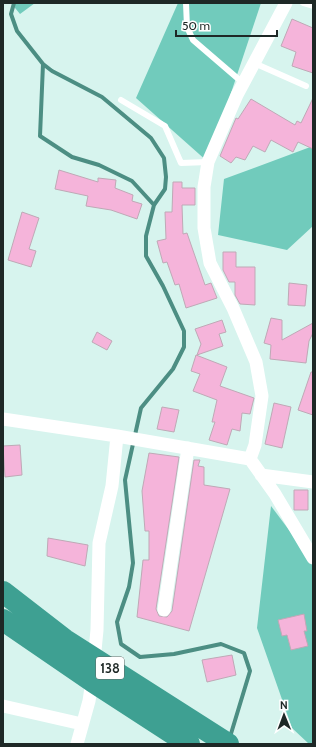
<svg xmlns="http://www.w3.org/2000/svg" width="316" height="747" font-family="Cabin,sans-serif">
  <rect width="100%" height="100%" fill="#d7f4ee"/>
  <!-- forest -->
  <path fill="#71cbbc" d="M11,3H35L20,14Z
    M178,3H261L208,162L136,98Z
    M313,146V226L287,250L218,235L224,179Z
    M271,506L313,562V744H309L292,728L257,628Z"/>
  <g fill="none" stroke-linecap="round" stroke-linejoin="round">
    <!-- stream -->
    <path stroke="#4c8e83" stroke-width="4" d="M14,3L11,14L17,31L43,64L52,71L102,97L151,138L164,158L166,177L165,189L154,205L146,236V256L163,286L184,331V347L173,369L141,408L125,480L133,563L129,587L117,622L121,644L140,657L174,654L221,644L244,653L250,671L230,737
      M43,64L40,136L72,157L99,165L132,181L154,205"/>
  </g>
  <!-- building -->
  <path fill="#f5b4da" stroke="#bfa9b6" d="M292,19L313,28V73L292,66L296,52L281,46Z
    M313,98V149L298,142L293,152L271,140L265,152L253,146L245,160L236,157L231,163L220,156L236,118L238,119L251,99L295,125L297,121L301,123Z
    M59,170L98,182V178L116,180L115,188L133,195L132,201L142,204L137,219L111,210L86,206L88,196L55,189Z
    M173,182H182V188H195V205H182L183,234L187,233L205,285L211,283L217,298L186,308L179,284L175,285L167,262L163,263L157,241L166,239L165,212H172Z
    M22,212L39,218L29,249L36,251L31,267L8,260Z
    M223,252H236V267H255V305L240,304L235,295V282H229L223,270Z
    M289,283L307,285L305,306L288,305Z
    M271,318L282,320V340L313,323V333L309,341L306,363L270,359L271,345L264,343Z
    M222,320L226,332L219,334L223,346L197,355L201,344L195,329Z
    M97,332L112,341L107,350L92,342Z
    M196,355L227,367L220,386L254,398L250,414L242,413L240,431L232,429L227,445L209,440L215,422H212L217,400L193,391L200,374L191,371Z
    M311,372H313V415L298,410Z
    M274,403L291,407L282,448L265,444Z
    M162,407L179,410L174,432L157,429Z
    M20,445L22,475L5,477L3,446Z
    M149,453L179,457L156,609L159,616L167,617L172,611L194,460H200L198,466L204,467V485L230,489L189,631L137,617L143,560H149V531H145L142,491Z
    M294,490H308V510H294Z
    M48,538L88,545L85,566L47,556Z
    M304,614L307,631H304L308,646L291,650L287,635L282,636L278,620Z
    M232,655L236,675L207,682L202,660Z"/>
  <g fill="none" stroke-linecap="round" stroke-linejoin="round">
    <!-- lane -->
    <path stroke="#fff" stroke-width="6" d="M186,3L187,27L193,40L243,83
      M303,3L313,6
      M254,63L306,86
      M121,100L165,126L181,163L208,162"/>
    <!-- street -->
    <path stroke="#fff" stroke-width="13" d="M3,419L117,436L250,459L275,494L313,558
      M250,459L255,445L262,396L256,362L233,308L210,263L204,228V187L208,162L237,95L286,3
      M261,475L313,482
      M164,610L188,448
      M3,706L82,724
      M77,744L89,701L92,681L97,630L99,543L112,486L117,436"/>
    <!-- highway -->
    <path stroke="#3ea092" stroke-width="22" d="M3,592L65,640L228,744
      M3,620L92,681L189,744"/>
  </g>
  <g text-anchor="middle" stroke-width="3" stroke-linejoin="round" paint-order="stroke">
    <!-- shield labels -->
    <rect fill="#fff" stroke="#626867" stroke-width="1" x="96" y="657" width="28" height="22" rx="3"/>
    <g font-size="13" font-weight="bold" fill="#1e2826">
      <text x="110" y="673">138</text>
    </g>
  </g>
  <!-- border -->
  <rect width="316" height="747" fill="none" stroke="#1e2826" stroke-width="8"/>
  <!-- north arrow -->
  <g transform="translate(284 715) rotate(359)" stroke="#ffffff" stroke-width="3" paint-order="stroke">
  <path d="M0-3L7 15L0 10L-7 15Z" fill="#1e2826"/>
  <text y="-6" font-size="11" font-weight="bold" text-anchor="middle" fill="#1e2826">N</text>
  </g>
  <!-- scale -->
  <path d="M176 30v6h101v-6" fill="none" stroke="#1e2826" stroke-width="2"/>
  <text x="182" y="30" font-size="12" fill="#1e2826" stroke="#ffffff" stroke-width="3" paint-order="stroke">50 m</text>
</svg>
